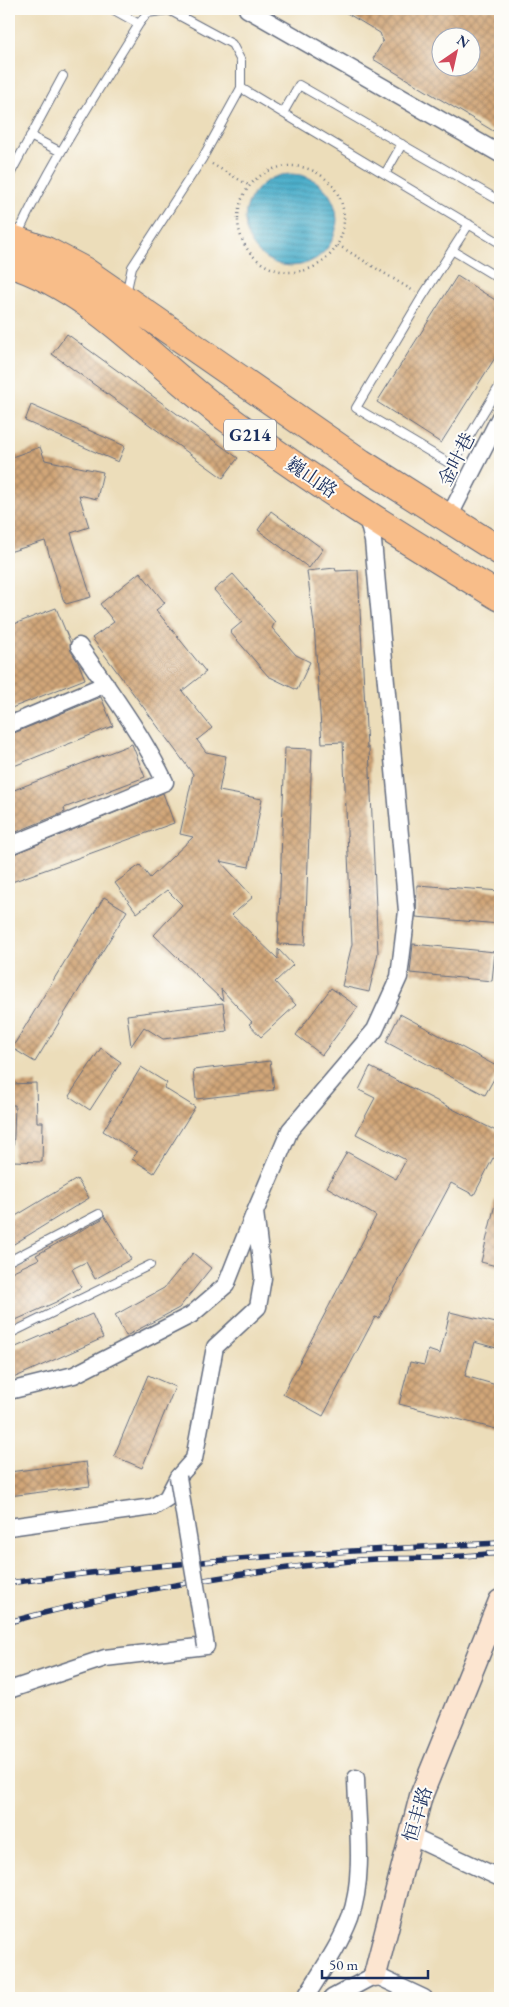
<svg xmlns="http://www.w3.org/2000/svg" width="509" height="2007" font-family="'EB Garamond','Noto Serif SC',serif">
  <defs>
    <pattern id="water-rules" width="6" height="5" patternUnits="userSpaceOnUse" patternTransform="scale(1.25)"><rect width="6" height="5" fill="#4baeca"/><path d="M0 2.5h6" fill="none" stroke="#3e8ea7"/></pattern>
    <pattern id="building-cross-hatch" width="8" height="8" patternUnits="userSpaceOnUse" patternTransform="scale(1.25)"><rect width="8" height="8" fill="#d1a678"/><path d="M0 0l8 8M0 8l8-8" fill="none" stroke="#a98866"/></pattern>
  </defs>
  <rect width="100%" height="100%" fill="#fdfcf7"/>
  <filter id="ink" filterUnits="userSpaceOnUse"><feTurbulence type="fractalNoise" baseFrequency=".02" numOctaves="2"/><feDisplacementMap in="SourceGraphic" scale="10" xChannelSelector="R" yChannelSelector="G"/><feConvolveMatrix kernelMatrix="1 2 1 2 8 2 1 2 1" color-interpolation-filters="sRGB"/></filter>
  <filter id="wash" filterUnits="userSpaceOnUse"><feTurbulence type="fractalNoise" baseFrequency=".0096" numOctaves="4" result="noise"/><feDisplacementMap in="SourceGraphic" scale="20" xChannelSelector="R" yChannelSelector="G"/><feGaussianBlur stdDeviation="1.12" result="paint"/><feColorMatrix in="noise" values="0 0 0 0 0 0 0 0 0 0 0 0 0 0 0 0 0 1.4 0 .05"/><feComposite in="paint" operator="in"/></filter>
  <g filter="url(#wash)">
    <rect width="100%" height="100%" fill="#ecddba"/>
    <!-- water -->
    <path fill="url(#water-rules)" stroke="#336e94" d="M245 220a46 46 0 1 1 92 0a46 46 0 1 1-92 0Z"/>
    <g id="blocks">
      <!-- building -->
      <path fill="url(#building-cross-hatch)" fill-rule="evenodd" d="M340,9H500V135L373,59L383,41L380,33ZM442,38H472V68H442Z
        M457,276L500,303V350L441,443L377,402Z
        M67,334L238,458L223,478L52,354Z
        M31,405L125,446L118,462L25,421Z
        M40,447L45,460L103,472L97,499L79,495L89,527L71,533L91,597L66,604L63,599L45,541L9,552V458Z
        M271,511L323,549L309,568L258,530Z
        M335,568L336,571L358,570L367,748H369L378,953L369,992L342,986L352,944L343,742L322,743L314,624L307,571Z
        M140,572L165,603L156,610L206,672L182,691L212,728L197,740L206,752L226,756L219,791L262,799L249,867L220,861L253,897L232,915L278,959V949L293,965L275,982L296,1005L261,1037L249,1024L252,1022L221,989L223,1001L154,935L182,905L167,890L137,913L115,883L140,865L150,878L193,837L180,834L193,774L92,638L114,622L100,604Z
        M233,574L275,622L272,628L296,655L310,662L297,690L268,676L230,632L242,622L214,590Z
        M56,608L70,642L71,651L78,662L85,679L9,709V626Z
        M101,697L113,726L9,768V735Z
        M132,744L145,777L64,808L65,812L9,835V792Z
        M285,748L312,749L305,945L278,944Z
        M163,793L174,823L9,883V856Z
        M417,885L500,891V924L416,917Z
        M104,897L127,911L35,1062L12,1048Z
        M413,944L495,952L492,981L410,973Z
        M331,988L358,1007L322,1055L296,1035Z
        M223,1003L227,1031L163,1039L144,1027L131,1046L127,1015Z
        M400,1014L500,1068L485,1095L386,1042Z
        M101,1048L121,1062L90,1110L69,1096Z
        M270,1061L274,1090L196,1099L193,1070Z
        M141,1067L167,1083L164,1088L195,1107L154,1173L132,1159L137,1152L103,1131Z
        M370,1067L500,1133V1161L493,1158L474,1195L451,1183L379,1318L375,1317L323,1416L283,1394L376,1216L327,1187L347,1152L396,1179L406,1160L356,1134L375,1098L359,1090Z
        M36,1083L37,1122H43L42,1162L13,1161L15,1105H9V1084Z
        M77,1179L89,1198L9,1247V1220Z
        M496,1200H500V1267L481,1262Z
        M104,1215L131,1259L95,1279L86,1262L72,1269L81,1287L56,1302L9,1323V1273L39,1259L36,1255L102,1219Z
        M193,1253L211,1268L179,1308L126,1336L115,1315L164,1288Z
        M450,1312L500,1324V1349L474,1342L465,1376L500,1386V1430L399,1404L410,1362L424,1365L428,1350L440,1354Z
        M92,1314L103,1338L9,1380V1350Z
        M148,1375L175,1387L142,1468L114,1456Z
        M86,1462L90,1486L9,1496V1472Z"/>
    </g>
  </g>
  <g filter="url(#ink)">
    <use href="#blocks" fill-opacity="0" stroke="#646c7e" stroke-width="1"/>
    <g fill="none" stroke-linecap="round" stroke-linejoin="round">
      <!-- lane casing -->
      <g stroke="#646c7e" stroke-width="10">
        <path id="lane" d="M112,9L139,24
          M241,88L500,243
          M283,113L299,85L500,201
          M30,136L61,152
          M385,174L402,144
          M9,176L63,76
          M469,224L422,297L356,408L452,465L500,385
          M17,236C51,162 97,93 139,24L147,13L169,10L232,44L241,61V88L202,159L132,267L126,294
          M452,250L500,279
          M9,1261L99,1214
          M9,1334L150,1265"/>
      </g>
      <!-- street casing -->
      <g stroke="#646c7e" stroke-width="19">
        <path id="street" d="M247,9L500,154
          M448,519L500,417
          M9,725L106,684
          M9,846L165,782C142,734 109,690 79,646
          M9,1391L74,1375L191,1315L226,1285L254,1214
          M9,1527L153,1507L167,1498L178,1477L194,1459L215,1347L258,1307L263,1278L255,1212L290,1130L375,1030L399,977L407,911L373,541L366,513
          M9,1690L105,1658L206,1646
          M410,1836L500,1878
          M305,1998C321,1972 339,1947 350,1918C365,1878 357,1821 356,1778
          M332,1998L375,1975L424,1998"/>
      </g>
      <!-- secondary casing -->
      <g stroke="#646c7e" stroke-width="25">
        <path id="secondary" d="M375,1975L421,1796L500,1601"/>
      </g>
      <!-- highway casing -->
      <g stroke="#646c7e" stroke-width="30">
        <path id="highway" d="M9,238L46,251L84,271L361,463L500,551
          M9,263C92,289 154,363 223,415C311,481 406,540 500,597"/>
      </g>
      <!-- path -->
      <path stroke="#646c7e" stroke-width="2.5" stroke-dasharray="1 4" stroke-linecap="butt" d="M212,164L250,186
        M238 219a53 53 0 1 1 106 0a53 53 0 1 1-106 0Z
        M338,245L415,292"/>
      <!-- lane -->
      <use href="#lane" stroke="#fff" stroke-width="8"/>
      <!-- street -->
      <use href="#street" stroke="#fff" stroke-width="16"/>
      <!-- secondary -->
      <use href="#secondary" stroke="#fce5d0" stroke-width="22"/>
      <!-- highway -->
      <use href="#highway" stroke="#f8bd89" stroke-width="28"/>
      <!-- rail casing -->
      <g stroke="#1b2f5e" stroke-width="5.5">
        <path id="rail" d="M9,1583C172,1561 336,1551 500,1543
          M9,1622C124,1591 241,1571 360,1560C381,1558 403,1559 424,1558C450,1558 475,1555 500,1553"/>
      </g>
      <!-- rail -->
      <use href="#rail" stroke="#fdfcf7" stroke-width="4" stroke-dasharray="11" stroke-linecap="butt"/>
      <!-- street-bridge casing -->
      <g stroke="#646c7e" stroke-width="19" stroke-linecap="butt">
        <path id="street-bridge" d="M178,1477L206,1646"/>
      </g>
      <!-- street-bridge -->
      <use href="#street-bridge" stroke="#fff" stroke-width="16"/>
    </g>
  </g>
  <g text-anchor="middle" stroke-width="4" stroke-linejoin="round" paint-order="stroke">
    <!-- shield labels -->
    <rect fill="#fdfcf7" stroke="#5f6c8c" stroke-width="1" x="224" y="419.5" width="52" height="31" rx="4"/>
    <g font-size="18" font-weight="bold" fill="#1b2f5e">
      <text x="250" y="441">G214</text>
    </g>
    <!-- street labels -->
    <g font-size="19" fill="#1b2f5e" stroke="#fdfcf7">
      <text transform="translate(456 459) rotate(-63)" y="7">金叶巷</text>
      <text transform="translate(312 477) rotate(34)" y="7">巍山路</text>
      <text transform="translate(417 1814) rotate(-73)" y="7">恒丰路</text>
    </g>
  </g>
  <!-- margin -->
  <rect width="509" height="2007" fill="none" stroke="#fdfcf7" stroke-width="30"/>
  <!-- north arrow -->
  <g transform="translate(456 52) rotate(34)"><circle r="24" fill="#fdfcf7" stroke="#a3aaba"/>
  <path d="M0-4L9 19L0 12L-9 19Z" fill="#d1495b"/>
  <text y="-8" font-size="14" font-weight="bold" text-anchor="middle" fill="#1b2f5e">N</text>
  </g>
  <!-- scale -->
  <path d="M322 1970v8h106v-8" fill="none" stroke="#1b2f5e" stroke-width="2.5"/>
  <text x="329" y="1970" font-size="15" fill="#1b2f5e" stroke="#fdfcf7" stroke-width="4" paint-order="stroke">50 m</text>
</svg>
